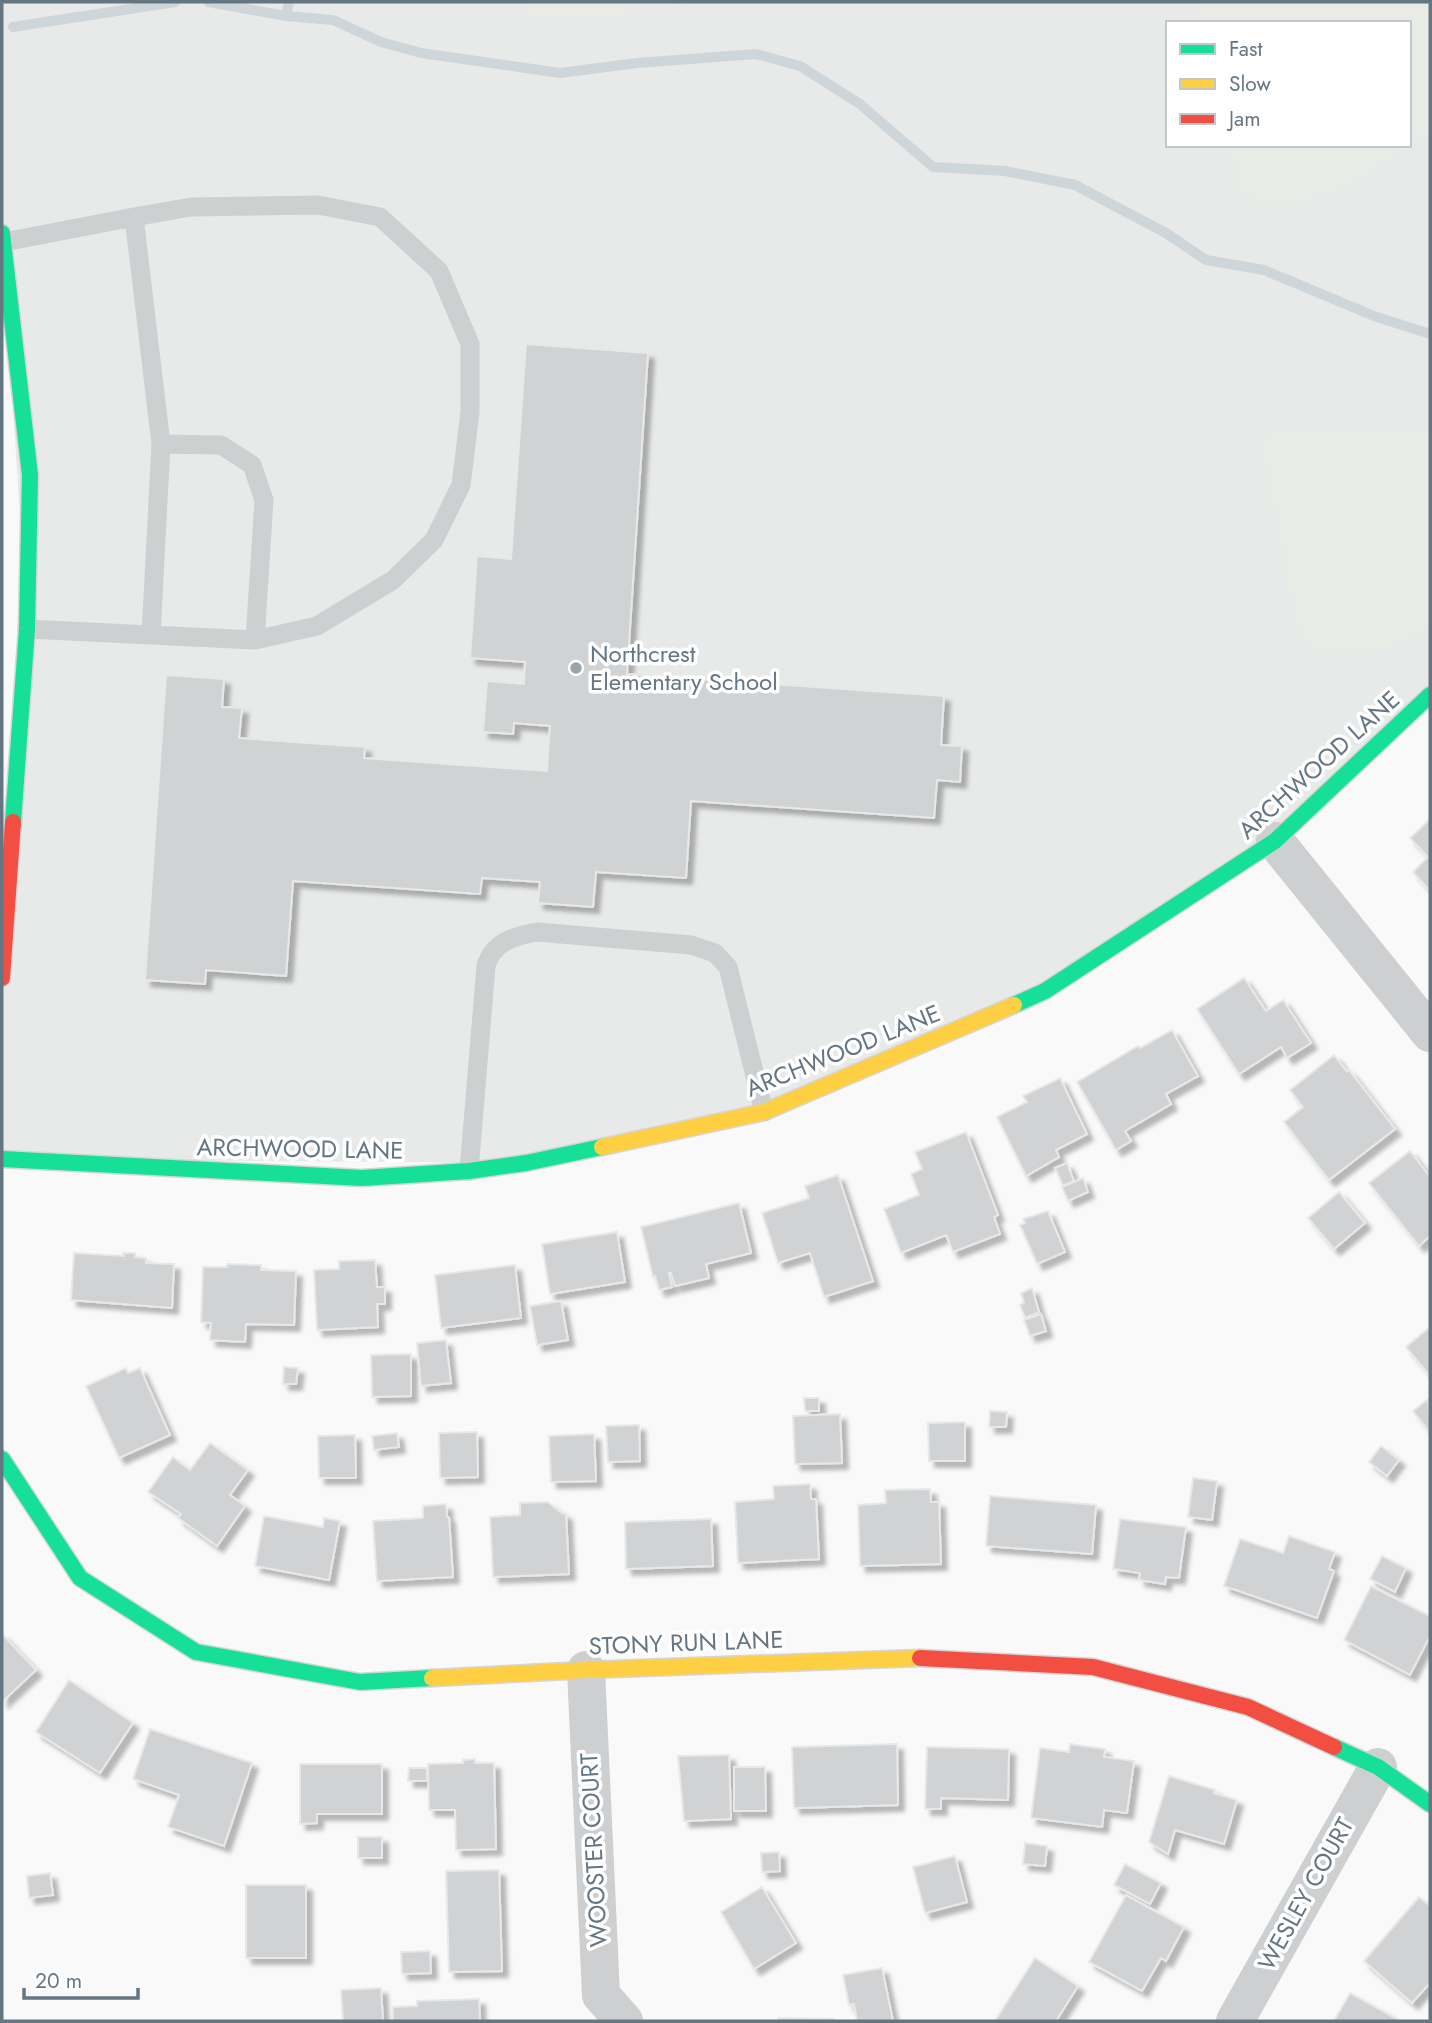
<svg xmlns="http://www.w3.org/2000/svg" width="1432" height="2023" font-family="Jost,sans-serif">
  <defs>
    <filter id="shadow"><feDropShadow dx="6" dy="6" stdDeviation="2" flood-color="#0004"/></filter>
  </defs>
  <rect width="100%" height="100%" fill="#f9f9f9"/>
  <!-- built -->
  <path fill="#e8e9e9" fill-rule="evenodd" d="M2,2H1430V695L1275,841L1045,991L764,1112L526,1163L2,1159V978L27,629L2,233ZM1168,23H1409V145H1168Z"/>
  <!-- green -->
  <path fill="#e8ebe6" d="M526,2H695L618,17L524,22Z
    M1198,2H1430V133C1390,161 1328,207 1276,204C1264,203 1251,197 1240,193L1230,145H1409V23H1203Z
    M1274,429L1430,431V625L1403,644L1360,654L1307,650L1291,601L1261,439Z"/>
  <g fill="none" stroke-linecap="round" stroke-linejoin="round">
    <!-- stream -->
    <path stroke="#ced6d9" stroke-width="10" d="M208,2L286,16L333,20L381,42L421,53L560,73L637,63L756,54L800,66L860,104L933,167L1005,171L1075,185L1166,233L1206,260L1264,270L1374,316L1430,334
      M286,16L289,2
      M13,27L175,2"/>
  </g>
  <!-- building -->
  <path fill="#d0d2d3" stroke="#e8e8e8" stroke-width="2" filter="url(#shadow)" d="M526,344L648,353L627,674L944,696L941,745L962,746L960,782L937,780L934,818L691,801L686,878L596,872L593,907L538,903L540,882L482,878L480,894L293,881L286,976L206,970L205,984L145,980L166,675L224,679L222,707L242,708L239,738L365,747L364,758L547,771L550,726L514,723L513,734L483,732L487,681L524,684L525,662L470,658L477,556L511,559Z
    M1430,819V891L1413,872L1428,857L1410,838Z
    M1244,978L1266,1011L1283,1000L1311,1043L1287,1058L1281,1047L1239,1074L1197,1009Z
    M1172,1030L1198,1076L1166,1094L1171,1104L1125,1131L1131,1141L1116,1150L1077,1082L1138,1046L1140,1048Z
    M1334,1055L1347,1072L1349,1070L1395,1129L1329,1180L1284,1122L1303,1107L1290,1090Z
    M1060,1078L1087,1134L1056,1150L1059,1157L1026,1176L997,1117L1027,1102L1023,1096Z
    M966,1132L998,1215L994,1217L1000,1234L953,1252L946,1235L901,1253L884,1209L919,1195L911,1174L922,1169L915,1152Z
    M1410,1151L1430,1177V1236L1419,1246L1369,1183Z
    M1067,1163L1074,1181L1063,1186L1055,1168Z
    M838,1175L873,1281L824,1297L810,1253L778,1263L762,1213L809,1198L805,1186Z
    M1083,1178L1088,1192L1068,1201L1062,1187Z
    M1339,1192L1365,1223L1334,1249L1308,1218Z
    M739,1203L751,1253L706,1264L709,1278L675,1286L671,1273H669L672,1287L659,1290L655,1276L653,1277L641,1227Z
    M1048,1211L1065,1252L1037,1264L1020,1225L1025,1223L1023,1219Z
    M617,1232L625,1282L550,1294L542,1244Z
    M74,1253L124,1256L123,1253H135V1257L146,1258V1263L174,1264L172,1308L71,1300Z
    M375,1260L377,1287H385V1304H377L378,1327L317,1330L314,1270L339,1269V1261Z
    M227,1264L261,1265V1270L296,1271L294,1325L246,1324L245,1342L210,1340L211,1323L201,1322L203,1267H227Z
    M515,1265L521,1318L441,1328L435,1275Z
    M1032,1288L1039,1312L1025,1318L1020,1305L1024,1303L1021,1293Z
    M561,1301L568,1340L537,1345L530,1306Z
    M1041,1314L1046,1331L1030,1336L1024,1320Z
    M1430,1327V1376L1406,1347Z
    M446,1340L451,1383L421,1386L417,1343Z
    M411,1354V1396L372,1397L371,1355Z
    M284,1367L298,1368L296,1384H283Z
    M126,1368L128,1373L140,1368L170,1435L119,1458L86,1386Z
    M804,1398H819V1411H805Z
    M1428,1399L1430,1428L1428,1430L1413,1411Z
    M990,1411L1007,1412L1006,1427H989Z
    M840,1414L842,1463L795,1464L793,1416Z
    M965,1422V1461H929L928,1423Z
    M639,1425L640,1461L608,1462L606,1426Z
    M477,1432L478,1477L440,1478L439,1433Z
    M397,1433L399,1447L374,1450L372,1436Z
    M594,1434L596,1481L551,1482L549,1436Z
    M355,1435L356,1478H319L318,1436Z
    M210,1443L248,1470L230,1495L245,1506L217,1546L178,1518L181,1514L148,1492L173,1457L190,1470Z
    M1381,1446L1399,1460L1387,1476L1369,1462Z
    M1193,1478L1217,1481L1212,1520L1188,1517Z
    M810,1484L811,1499H816L819,1559L738,1563L735,1502L774,1499L773,1486Z
    M930,1489L931,1502H939L941,1564L860,1566L858,1505L886,1503L885,1490Z
    M990,1496L1096,1505L1092,1554L986,1546Z
    M548,1502L563,1514H566L569,1574L493,1577L490,1517L520,1515V1503Z
    M446,1504L447,1517H449L453,1577L377,1581L373,1521L423,1518V1506Z
    M264,1516L323,1527L324,1518L340,1521L329,1580L255,1566Z
    M711,1519L713,1566L626,1569L625,1522Z
    M1120,1519L1186,1527L1179,1578L1166,1577L1165,1584L1139,1580L1140,1573L1113,1569Z
    M1289,1536L1335,1552L1329,1569L1334,1571L1317,1618L1224,1586L1240,1539L1283,1553Z
    M1382,1556L1406,1568L1395,1592L1370,1579Z
    M1371,1586L1430,1616V1636L1410,1675L1344,1640Z
    M2,1634L36,1670L2,1702Z
    M69,1680L133,1723L100,1773L36,1732Z
    M150,1729L252,1763L224,1846L168,1827L179,1795L133,1779Z
    M897,1744L898,1805L794,1808L792,1747Z
    M1070,1744L1105,1749L1104,1757L1134,1761L1127,1813L1104,1810L1102,1827L1031,1818L1040,1748L1069,1752Z
    M927,1747L1009,1749L1008,1800L941,1798V1809H925Z
    M729,1755L731,1819L684,1821L678,1756Z
    M475,1759V1763H494L496,1849L456,1850L455,1810H429L428,1764L463,1763V1760Z
    M300,1764H382V1814H317V1823L300,1824Z
    M734,1767H765L766,1811H734Z
    M409,1768H427V1781H408Z
    M1169,1776L1215,1790L1214,1793L1237,1800L1224,1844L1175,1830L1168,1854L1149,1842Z
    M358,1837H382V1858H358Z
    M1025,1843L1047,1846L1045,1866L1023,1864Z
    M779,1852L780,1871L762,1872L761,1853Z
    M955,1856L967,1902L925,1913L913,1867Z
    M1125,1864L1161,1883L1150,1904L1114,1885Z
    M499,1870L502,1971L449,1972L446,1871Z
    M50,1873L53,1895L29,1898L27,1876Z
    M246,1885H306V1958H246Z
    M762,1887L796,1943L754,1969L721,1912Z
    M1126,1895L1184,1927L1166,1961L1161,1958L1142,1991L1089,1962Z
    M1419,1897L1430,1906V1987L1428,1985L1412,2003L1364,1961Z
    M430,1951L431,1973L402,1974L401,1952Z
    M1035,1958L1078,1986L1056,2021H995Z
    M882,1968L893,2021H857L854,2004L849,2005L843,1975Z
    M381,1988L383,2021H343L341,1990Z
    M1350,1993L1399,2020L1398,2021H1334Z
    M479,1999L480,2021H393V2007L417,2006V2001Z
    M778,2018L833,2019V2021H778Z"/>
  <g fill="none" stroke-linecap="round" stroke-linejoin="round">
    <!-- fast casing -->
    <g stroke="#d5d6d7" stroke-width="19">
      <path id="fast" d="M2,233L30,475L27,629L13,822
        M1014,1005L1045,991L1275,841L1430,695
        M2,1159L362,1178L469,1171L526,1163L602,1147
        M2,1459L80,1578L196,1652L360,1682L432,1678
        M1334,1747L1378,1767L1430,1804"/>
    </g>
    <!-- slow casing -->
    <g stroke="#d5d6d7" stroke-width="19">
      <path id="slow" d="M602,1147L764,1112L1014,1005
        M432,1678L586,1670L920,1658"/>
    </g>
    <!-- jam casing -->
    <g stroke="#d5d6d7" stroke-width="19">
      <path id="jam" d="M2,978L13,822
        M920,1658L1093,1667L1248,1707L1334,1747"/>
    </g>
    <!-- lane -->
    <path stroke="#cecfd0" stroke-width="19" d="M134,217L191,207L318,205L380,217L439,271L470,344V412L461,485L434,540L393,580L317,626L255,640L151,635
      M4,242L134,217L161,444L151,635L27,629
      M161,444L221,445L252,465L264,500L255,640
      M469,1171L486,966C493,942 514,936 537,932L691,945L715,953L728,967L764,1112"/>
    <!-- street -->
    <path stroke="#cecfd0" stroke-width="38" d="M1275,841L1430,1033
      M586,1670L601,1995L624,2021
      M1235,2021L1378,1767"/>
    <!-- fast -->
    <use href="#fast" stroke="#16e098" stroke-width="16"/>
    <!-- slow -->
    <use href="#slow" stroke="#ffcf43" stroke-width="16"/>
    <!-- jam -->
    <use href="#jam" stroke="#f24e42" stroke-width="16"/>
  </g>
  <!-- markers -->
  <circle fill="#99a4ac" stroke="#fff" stroke-width="2.5" cx="576" cy="668" r="7"/>
  <g text-anchor="middle" stroke-width="7" stroke-linejoin="round" paint-order="stroke">
    <!-- poi labels -->
    <g font-size="24" fill="#657683" stroke="#fff" text-anchor="start">
      <text x="590" y="662">Northcrest<tspan x="590" dy="28">Elementary School</tspan></text>
    </g>
    <!-- street labels -->
    <g font-size="24" fill="#657683" stroke="#fff">
      <text transform="translate(1319 765) rotate(-42)" y="8">ARCHWOOD LANE</text>
      <text transform="translate(843 1051) rotate(-22)" y="8">ARCHWOOD LANE</text>
      <text transform="translate(300 1149) rotate(1)" y="8">ARCHWOOD LANE</text>
      <text transform="translate(686 1643) rotate(-2)" y="8">STONY RUN LANE</text>
      <text transform="translate(594 1850) rotate(-93)" y="8">WOOSTER COURT</text>
      <text transform="translate(1306 1894) rotate(-61)" y="8">WESLEY COURT</text>
    </g>
  </g>
  <!-- border -->
  <rect width="1432" height="2023" fill="none" stroke="#657683" stroke-width="7"/>
  <!-- legend -->
  <rect x="1166" y="21" width="245" height="126" fill="#ffffff" stroke="#c1c8cd" stroke-width="2"/>
  <rect x="1180" y="44" width="35" height="10" fill="#16e098" stroke="#c1c8cd" stroke-width="2"/>
  <text x="1229" y="56" font-size="21" fill="#657683">Fast</text>
  <rect x="1180" y="79" width="35" height="10" fill="#ffcf43" stroke="#c1c8cd" stroke-width="2"/>
  <text x="1229" y="91" font-size="21" fill="#657683">Slow</text>
  <rect x="1180" y="114" width="35" height="10" fill="#f24e42" stroke="#c1c8cd" stroke-width="2"/>
  <text x="1229" y="126" font-size="21" fill="#657683">Jam</text>
  <!-- scale -->
  <path d="M24 1988v10h114v-10" fill="none" stroke="#657683" stroke-width="3.5"/>
  <text x="35" y="1988" font-size="21" fill="#657683" stroke="#ffffff" stroke-width="5" paint-order="stroke">20 m</text>
</svg>
